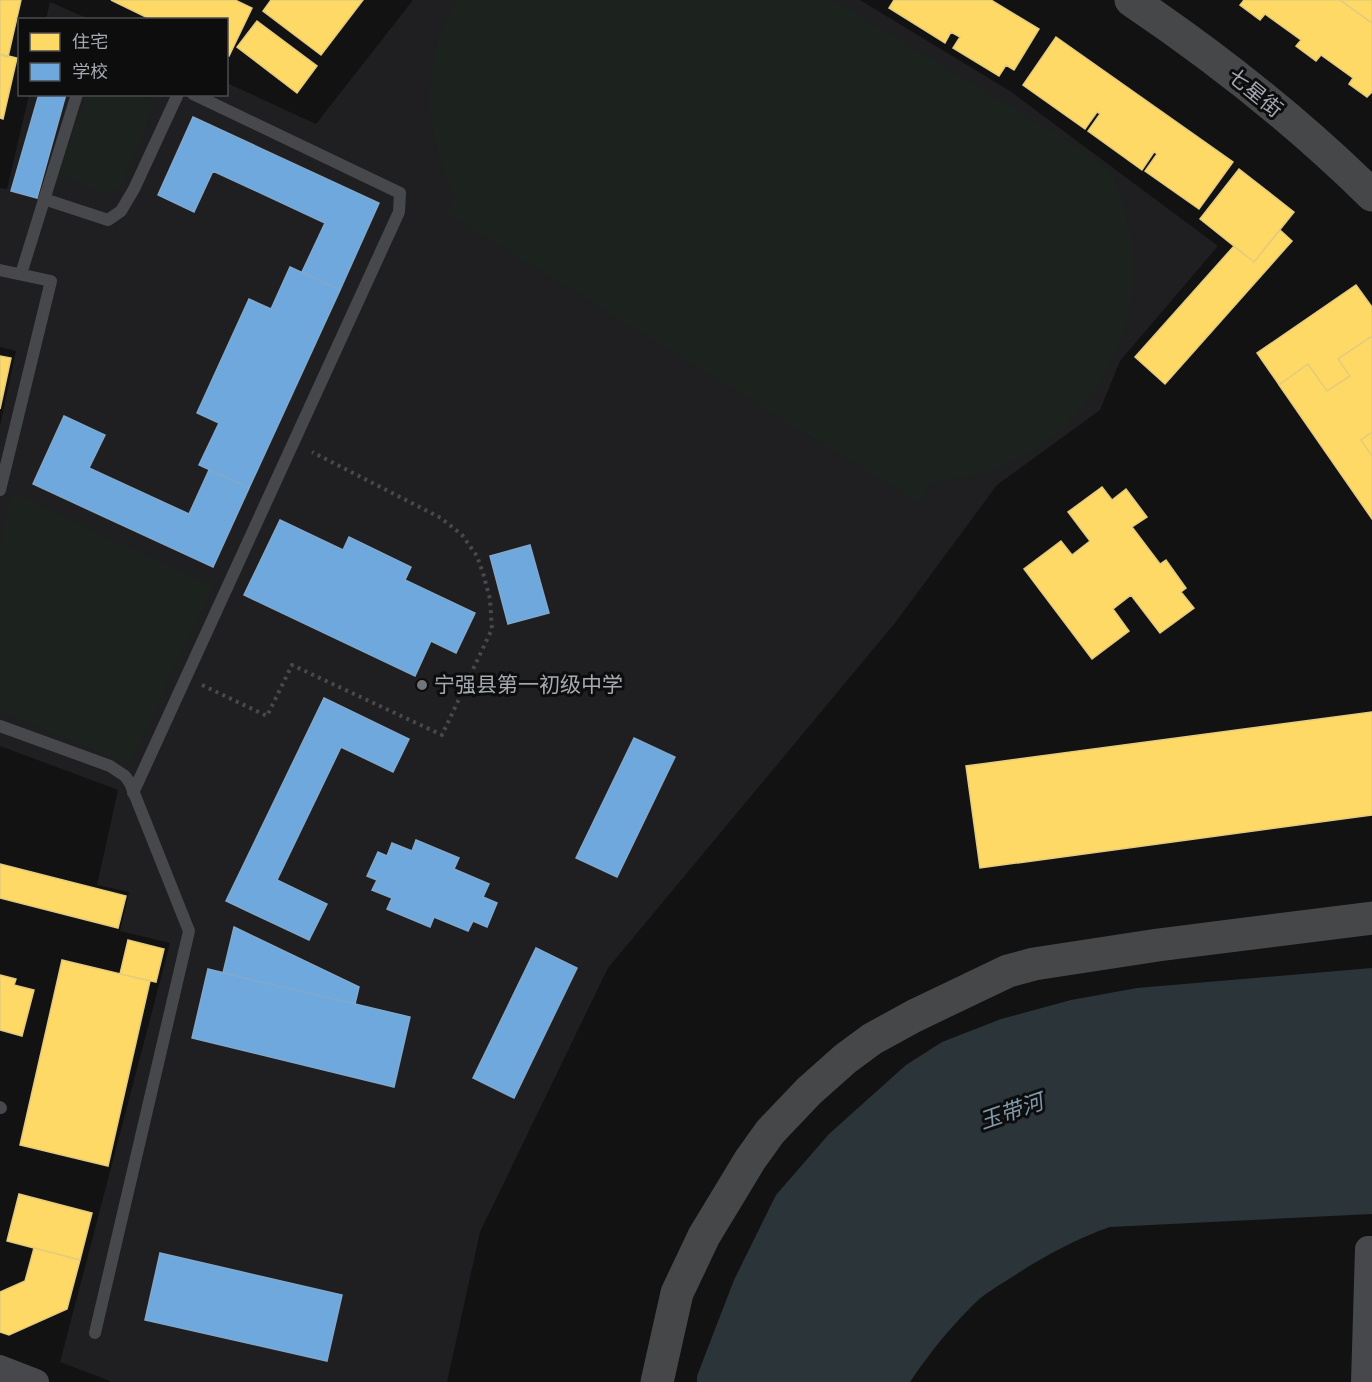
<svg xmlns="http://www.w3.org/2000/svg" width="1372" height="1382" font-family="Helvetica,'Noto Sans SC',sans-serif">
  <rect width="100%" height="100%" fill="#121213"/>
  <!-- built -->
  <path fill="#1f1f21" d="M413,0H860L1010,91L1218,246L1120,361L1100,410L997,485L895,623L608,968L480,1232L447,1382H110V1381L60,1362L170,943L120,931L129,892L97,885L118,790L0,746V426L16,351L0,347V188L7,189L29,95L226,94L227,83L316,124Z
    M50,2L89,19H46Z"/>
  <!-- green -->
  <path fill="#1c221d" d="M456,0H833L1083,150C1091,156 1109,168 1113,177C1116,183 1118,191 1121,198C1150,280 1125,373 1060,431C1041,448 1001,469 976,475C961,479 946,480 931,483L919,503L446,213L457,196C452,188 447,180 444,171C421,113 426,54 456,0Z
    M86,95H141L153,102L152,111L122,184L108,196L60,173V168Z
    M12,493L213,586L129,765L0,711V544Z"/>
  <!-- water -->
  <path fill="#2b3438" d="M1372,968V1214L1110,1227C1075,1239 1043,1257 1012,1277C998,1286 982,1295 971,1307C948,1330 928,1355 910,1382H697V1376L734,1280L776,1195L829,1134L906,1065L942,1042L1001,1019L1071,1000L1137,988Z"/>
  <!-- homes -->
  <path fill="#ffd966" stroke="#e4cb7d" stroke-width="1.5" d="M0,0H21L8,57L0,55Z
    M111,0H235L252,8L229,56L226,55V20H152Z
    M271,0H363L321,55L263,11Z
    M894,0H991L1039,29L1014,70L1006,65L999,76L953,48L960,37L951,32L945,43L889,8Z
    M1244,0H1340L1372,23V92L1367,97L1349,84L1353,78L1321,55L1316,61L1296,46L1301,40L1265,14L1260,20L1240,5Z
    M1340,0H1372V23Z
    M257,21L317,66L297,93L237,47Z
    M1056,37L1233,162L1199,209L1145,171L1157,154L1154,152L1142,170L1088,131L1100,114L1097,112L1085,129L1023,85Z
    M0,54L17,58L3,119L0,118Z
    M1239,169L1294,212L1254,262L1200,219Z
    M1280,230L1292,241L1165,384L1135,357L1234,246L1254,262Z
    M1356,285L1372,307V519L1257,353Z
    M1372,336V432L1361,440L1372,456V519L1279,385L1308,364L1327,391L1350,376L1338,359Z
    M0,356L11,358L0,409Z
    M1102,487L1112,500L1126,489L1147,517L1132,527L1160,564L1166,560L1186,588L1181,592L1194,608L1160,633L1131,595L1113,609L1129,631L1092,659L1024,569L1061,541L1072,555L1090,541L1068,512Z
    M1372,712V815L980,868L966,766Z
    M0,864L126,896L118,928L0,898Z
    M128,940L164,949L156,982L120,974Z
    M62,960L150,981L108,1166L20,1145Z
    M0,975L16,979L14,985L34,990L22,1036L0,1030Z
    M19,1194L92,1213L80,1260L7,1241Z
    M34,1248L80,1260L67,1309L9,1335L0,1332V1292L25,1281Z"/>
  <!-- schools -->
  <path fill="#6fa8dc" stroke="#7fa9cf" stroke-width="1.5" d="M39,94H66L37,198L11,191Z
    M193,117L379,203L340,290L302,272L325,223L213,171L194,212L158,195Z
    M290,267L340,290L249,488L199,465L219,423L197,413L249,299L271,309Z
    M64,416L105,435L89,468L189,514L209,470L249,488L213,567L33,484Z
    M280,520L343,550L349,537L411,567L405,580L475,613L456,653L431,641L415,676L244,595Z
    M530,545L549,613L508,624L490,556Z
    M324,698L409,739L393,772L341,747L277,880L327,904L309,940L226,901Z
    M634,738L675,757L617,877L576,858Z
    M416,840L459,858L454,869L489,884L483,897L497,903L487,927L473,921L468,931L434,917L430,927L387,909L392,898L372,890L377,880L367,876L378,852L387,856L392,843L412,851Z
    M234,927L359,987L355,1004L223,973Z
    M536,948L577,968L514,1098L473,1078Z
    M208,969L410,1017L394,1087L192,1038Z
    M160,1253L342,1295L327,1361L145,1320Z"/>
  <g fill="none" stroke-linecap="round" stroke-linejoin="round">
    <!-- path -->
    <path stroke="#48494c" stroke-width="4" stroke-dasharray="3 4.5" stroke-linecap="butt" d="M202,685L267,716L292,665L442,735L492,629L490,599L483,573L477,556L462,535L441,518L312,452"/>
    <!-- lane -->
    <path stroke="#47484b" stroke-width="12" d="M44,199L108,220L121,211L134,189L178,94
      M0,270L51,281L0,490
      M21,274L77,94
      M0,726L110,766L125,776L130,783L189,931L95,1333
      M133,793L399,212L400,193L193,94
      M0,1107L1,1108"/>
    <!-- street -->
    <path stroke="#47484b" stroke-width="26" d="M0,1368L36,1382
      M1364,1382L1368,1249H1372"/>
    <!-- secondary -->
    <path stroke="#454749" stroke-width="33" d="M1131,0C1217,58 1298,122 1372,195
      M657,1382L677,1293L704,1236L750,1160L770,1132L809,1091L845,1059L872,1039L914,1016L1008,971L1034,964L1158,945L1372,918"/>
  </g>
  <!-- markers -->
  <circle fill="#72757a" stroke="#0d0d0e" stroke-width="2" cx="422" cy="685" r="6"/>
  <g text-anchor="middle" stroke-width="6" stroke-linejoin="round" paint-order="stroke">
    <!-- street labels -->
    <g font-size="21" fill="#a5aab2" stroke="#0d0d0e">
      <text transform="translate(1255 93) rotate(39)" y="7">七星街</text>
    </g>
    <!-- poi labels -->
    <g font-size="21" fill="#a5aab2" stroke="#0d0d0e" text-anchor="start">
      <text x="434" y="692">宁强县第一初级中学</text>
    </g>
    <!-- water labels -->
    <g font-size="22" font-style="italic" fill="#7f98aa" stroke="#0d0d0e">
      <text transform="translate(1011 1111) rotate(-19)" y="8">玉带河</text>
    </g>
  </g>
  <!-- legend -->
  <rect x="18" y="18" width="210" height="78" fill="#0d0d0e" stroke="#4a4c50" stroke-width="1.5"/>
  <rect x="30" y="33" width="30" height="18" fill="#ffd966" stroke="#4a4c50" stroke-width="1.5"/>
  <text x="72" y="48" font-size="18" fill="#a5aab2">住宅</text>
  <rect x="30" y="63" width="30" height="18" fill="#6fa8dc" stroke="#4a4c50" stroke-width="1.5"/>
  <text x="72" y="78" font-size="18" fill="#a5aab2">学校</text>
</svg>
